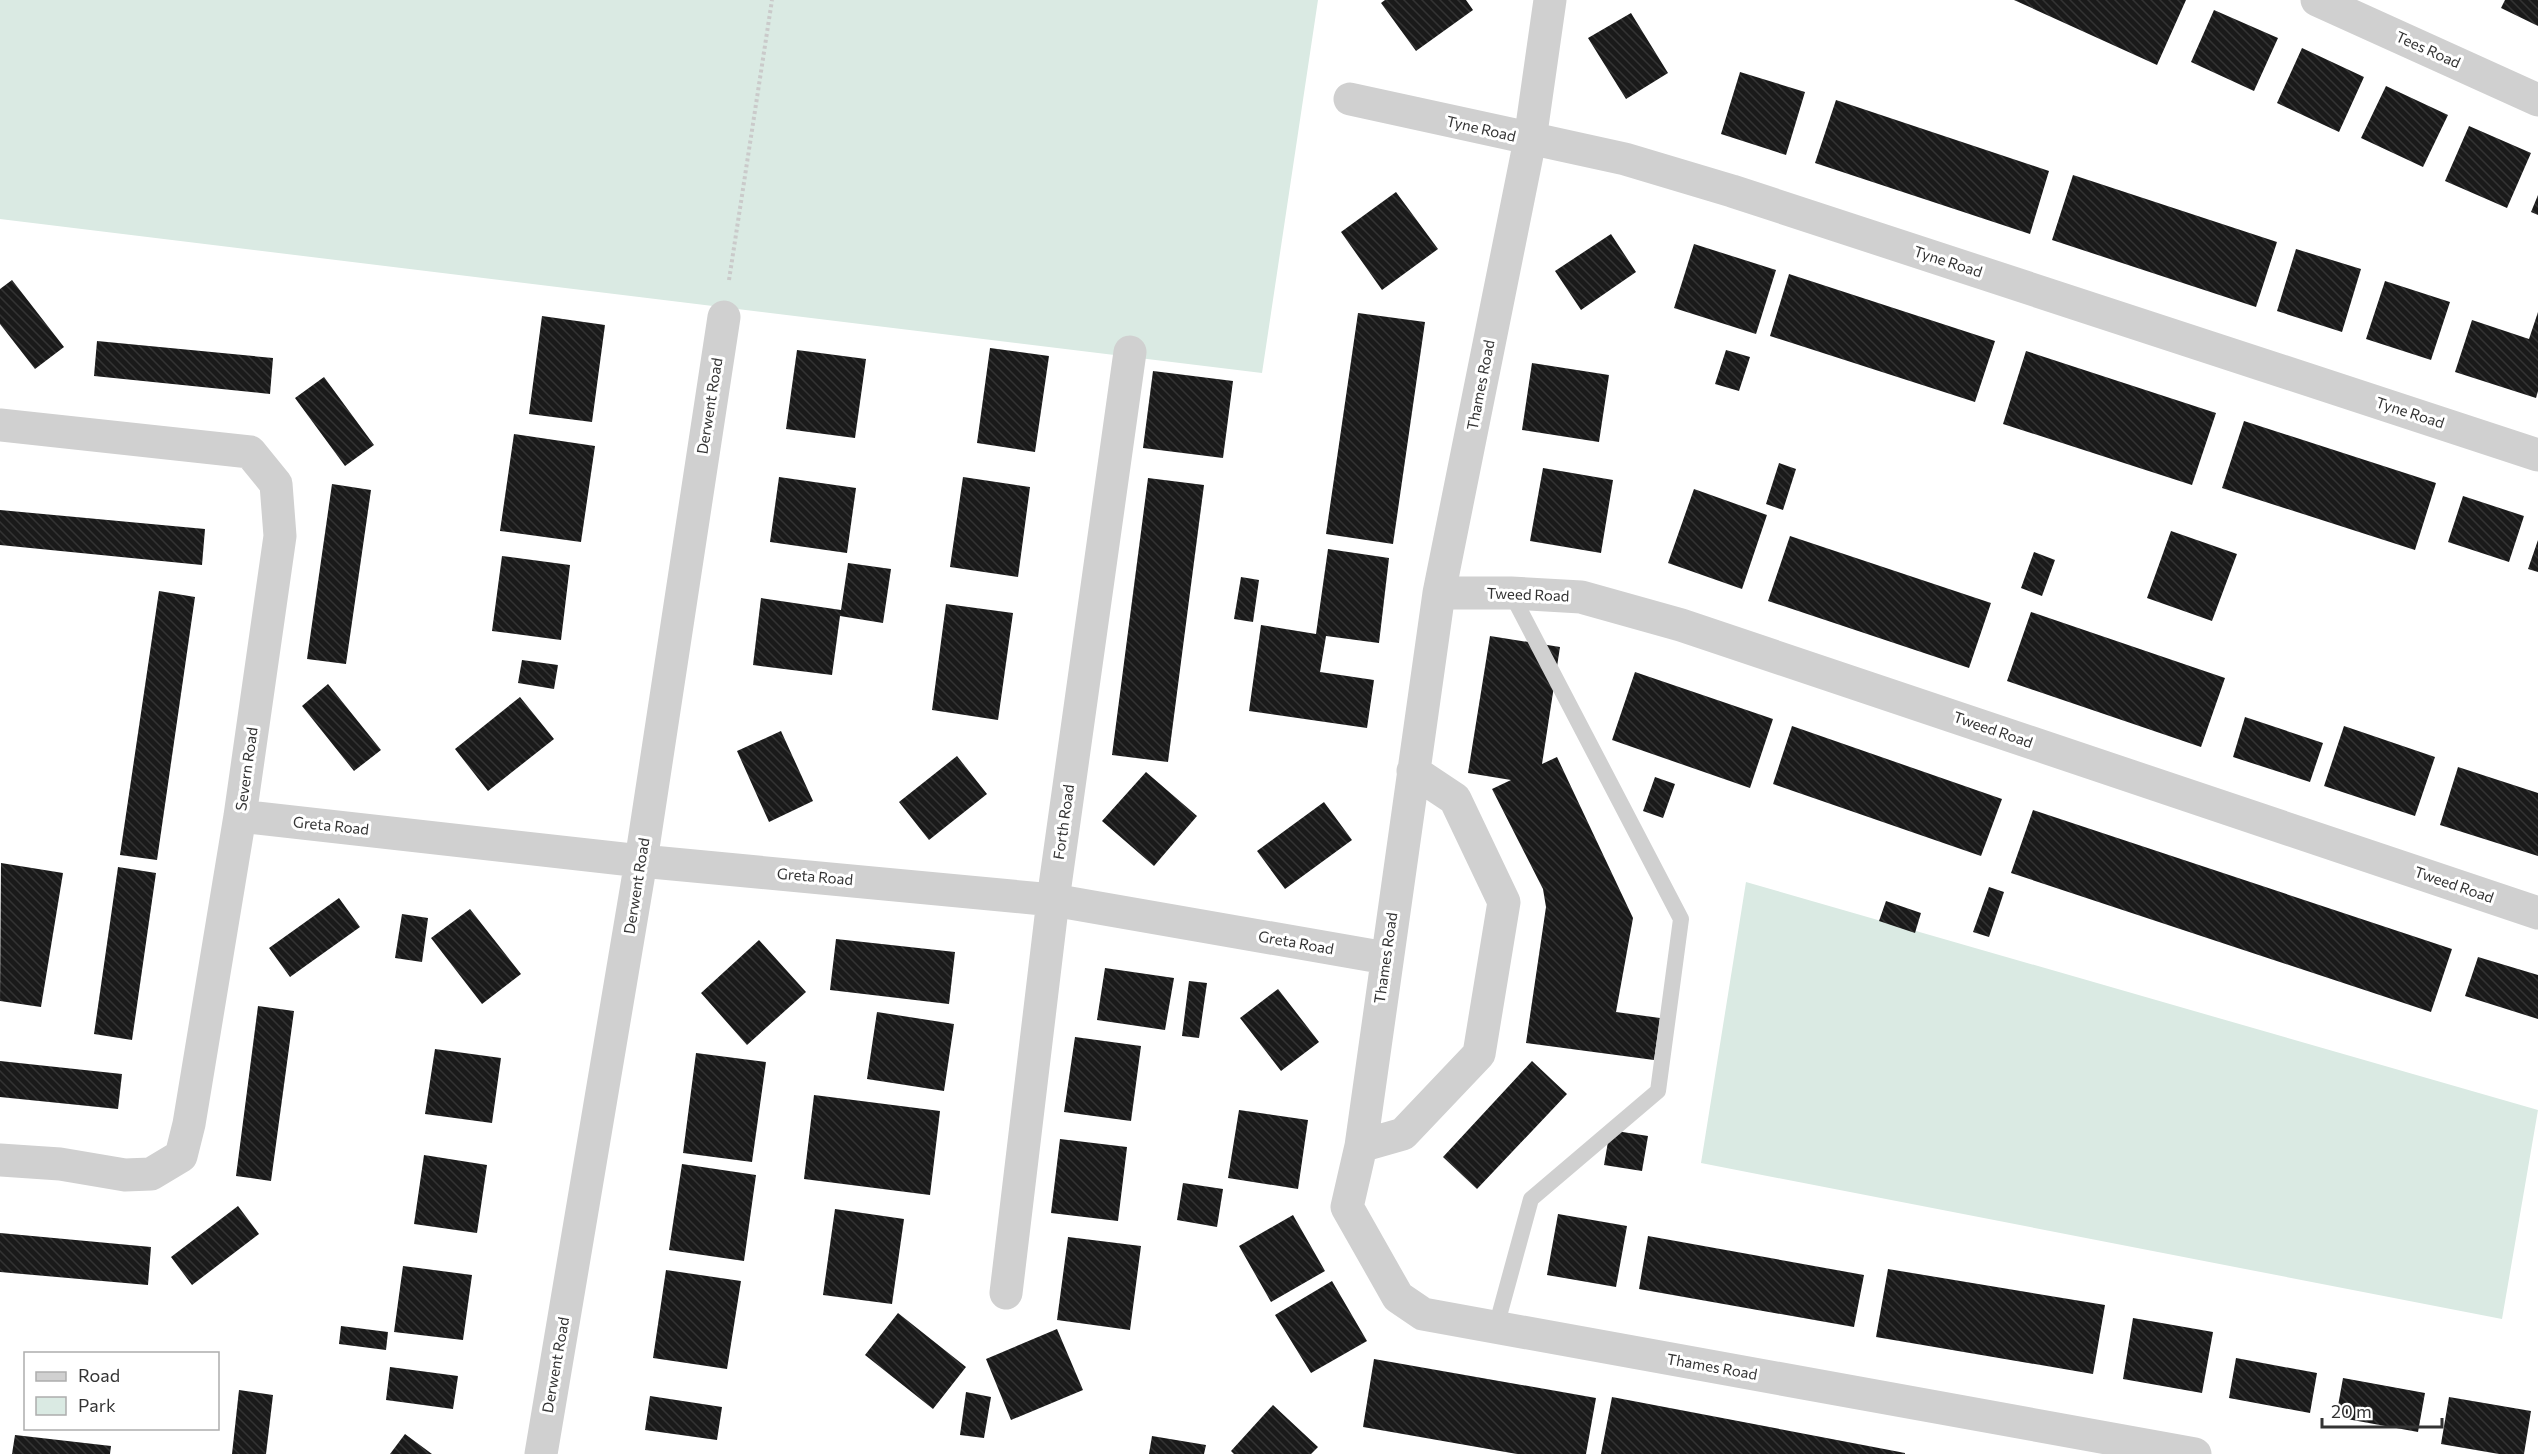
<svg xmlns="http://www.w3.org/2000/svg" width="2538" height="1454" font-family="Commissioner,sans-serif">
  <defs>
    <pattern id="building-back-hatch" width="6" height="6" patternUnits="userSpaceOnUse" patternTransform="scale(1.5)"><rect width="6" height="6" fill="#1a1a1a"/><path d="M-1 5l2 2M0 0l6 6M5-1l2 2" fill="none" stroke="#333"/></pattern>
  </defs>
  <rect width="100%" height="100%" fill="#fff"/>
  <!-- green -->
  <path fill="#daeae3" d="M0,0H1318L1262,373L0,219Z
    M1746,882L2538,1110L2502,1319L1701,1163Z"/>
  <!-- building -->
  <path fill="url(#building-back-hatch)" d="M1385,0H1466L1473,10L1416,51L1381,3Z
    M2014,0H2186L2157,65Z
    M2505,0H2538V26L2501,8Z
    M2214,10L2278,38L2254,91L2191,62Z
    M1631,13L1668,73L1626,99L1588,38Z
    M2302,48L2364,77L2339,132L2277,103Z
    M1740,72L1805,92L1786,155L1721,134Z
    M2386,86L2448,115L2423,167L2361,138Z
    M1836,100L2049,171L2030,234L1815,163Z
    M2469,126L2531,153L2507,208L2445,181Z
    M2073,175L2277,242L2256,307L2052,240Z
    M1396,192L1438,249L1382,290L1341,232Z
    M2538,195V215L2531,212Z
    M1611,234L1636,272L1581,310L1555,271Z
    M1694,244L1776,270L1756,334L1674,308Z
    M2296,249L2361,269L2342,332L2277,311Z
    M1789,274L1995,341L1975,402L1770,336Z
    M12,280L64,347L35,369L0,324V289Z
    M2385,281L2450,302L2431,360L2366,339Z
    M2538,312V391L2536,398L2455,372L2472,320L2529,339Z
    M1358,313L1425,322L1393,544L1326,534Z
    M542,316L605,325L592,422L529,414Z
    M97,341L273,358L270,394L94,376Z
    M990,348L1049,356L1035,452L977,443Z
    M797,350L866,359L855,438L786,429Z
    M1726,350L1750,357L1739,391L1715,384Z
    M2026,351L2216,413L2192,485L2003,424Z
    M1532,363L1609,375L1599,442L1522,430Z
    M1153,371L1233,381L1223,458L1143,448Z
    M324,377L374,445L345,466L295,398Z
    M2244,421L2436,483L2415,550L2222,488Z
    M514,434L595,446L581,542L500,531Z
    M1779,463L1796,469L1783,510L1766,504Z
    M1543,468L1613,480L1601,553L1530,541Z
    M779,477L856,488L847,553L770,542Z
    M963,477L1030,487L1018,577L950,567Z
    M1148,478L1204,485L1168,762L1112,755Z
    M332,484L371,490L346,664L307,659Z
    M1694,489L1767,515L1742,589L1668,563Z
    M2463,496L2524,516L2509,562L2448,542Z
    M0,510L205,529L202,565L0,545Z
    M2171,531L2237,554L2212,621L2147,598Z
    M1790,536L1991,603L1969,668L1768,601Z
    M2538,540V572L2528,569Z
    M1328,549L1389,558L1379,643L1326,636L1320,672L1374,680L1367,728L1249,711L1261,625L1316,634Z
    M2034,552L2055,560L2042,596L2021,588Z
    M502,556L570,565L561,640L492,631Z
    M848,563L891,569L883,623L840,616L832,675L753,665L761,598L841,610Z
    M1241,577L1259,580L1253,622L1234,619Z
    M159,591L195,597L157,860L120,855Z
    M946,604L1013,613L998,720L932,710Z
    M2031,612L2225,678L2201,747L2007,681Z
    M1490,636L1560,647L1542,764L1557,757L1633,918L1616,1012L1660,1018L1654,1060L1526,1043L1546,907L1543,889L1492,789L1511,780L1468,773Z
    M522,660L558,665L554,689L518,683Z
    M1635,672L1773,719L1750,788L1612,740Z
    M328,684L381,750L354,771L302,706Z
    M520,697L554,739L488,791L455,749Z
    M2245,717L2323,743L2310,782L2233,757Z
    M1792,726L2002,799L1981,856L1773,784Z
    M2344,726L2435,757L2415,816L2324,786Z
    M781,731L813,801L769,822L737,751Z
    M957,756L987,794L929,840L899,802Z
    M2458,767L2538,793V856L2440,825Z
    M1146,772L1197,816L1154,866L1102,821Z
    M1655,777L1675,784L1663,818L1643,811Z
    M1324,802L1352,840L1285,889L1257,851Z
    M2033,810L2452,949L2431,1012L2011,873Z
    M1,863L63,873L41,1007L0,1001Z
    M118,867L156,873L132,1040L94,1034Z
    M1989,887L2004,892L1989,937L1973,932Z
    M339,898L360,927L290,977L269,948Z
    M1886,901L1921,913L1915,933L1879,921Z
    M470,909L521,974L482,1004L431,938Z
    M402,914L428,918L422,962L395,958Z
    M836,939L955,952L949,1004L830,990Z
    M759,940L806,992L747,1045L701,993Z
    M2478,957L2538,975V1019L2465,996Z
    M1105,968L1174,978L1165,1030L1097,1020Z
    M1189,981L1207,983L1199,1038L1182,1036Z
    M1278,989L1319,1042L1281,1071L1240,1018Z
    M258,1006L294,1011L271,1181L236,1176Z
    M877,1012L954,1024L944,1091L867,1079Z
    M1075,1037L1141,1046L1131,1121L1064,1112Z
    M435,1049L501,1058L492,1123L425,1114Z
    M696,1053L766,1062L752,1162L683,1153Z
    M0,1061L122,1074L118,1109L0,1097Z
    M1532,1061L1567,1094L1477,1189L1443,1157Z
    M814,1095L940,1111L930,1195L804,1179Z
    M1239,1110L1308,1120L1298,1189L1228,1178Z
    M1610,1130L1648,1136L1642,1171L1604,1165Z
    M1060,1139L1127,1147L1118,1221L1051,1213Z
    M424,1155L487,1165L477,1233L414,1224Z
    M682,1164L756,1175L744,1261L669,1250Z
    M1183,1183L1223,1189L1217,1227L1177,1220Z
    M238,1206L259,1234L192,1285L171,1257Z
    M835,1209L904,1219L892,1304L823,1295Z
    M1558,1214L1627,1226L1616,1287L1547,1275Z
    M1293,1215L1325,1271L1271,1302L1239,1246Z
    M0,1233L151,1247L148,1285L0,1272Z
    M1648,1236L1864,1275L1854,1327L1639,1289Z
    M1068,1237L1141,1246L1130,1330L1057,1320Z
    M403,1266L472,1275L463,1340L394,1332Z
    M1888,1269L2105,1305L2093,1374L1876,1337Z
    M666,1270L741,1281L727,1369L653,1358Z
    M1332,1281L1367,1341L1311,1373L1275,1315Z
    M898,1313L966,1367L933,1409L865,1355Z
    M2133,1318L2213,1332L2202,1393L2123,1379Z
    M341,1326L388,1332L386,1350L339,1344Z
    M1057,1329L1083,1390L1011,1420L986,1359Z
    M2236,1358L2317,1373L2310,1413L2229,1398Z
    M1374,1359L1596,1398L1586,1454H1517L1363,1427Z
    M390,1367L458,1376L453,1409L386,1400Z
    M2343,1378L2425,1393L2418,1432L2336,1417Z
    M239,1390L273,1395L266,1454H232Z
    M966,1392L991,1397L984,1438L960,1435Z
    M650,1396L722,1407L717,1440L645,1430Z
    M1612,1397L1905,1453V1454H1601Z
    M2449,1397L2531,1411L2524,1454H2499L2441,1444Z
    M1273,1405L1318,1447L1311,1454H1234L1231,1451Z
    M405,1434L432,1454H390Z
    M15,1435L111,1446L110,1454H12Z
    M1152,1436L1206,1445L1204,1454H1149Z"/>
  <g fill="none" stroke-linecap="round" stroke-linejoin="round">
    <!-- path -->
    <path stroke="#cacaca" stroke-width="4" stroke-dasharray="3 3" stroke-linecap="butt" d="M729,280L772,0"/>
    <!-- service -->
    <path stroke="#d0d0d0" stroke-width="16" d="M1496,1327L1531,1199L1658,1091L1681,919L1511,593"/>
    <!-- minor -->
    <path stroke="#d0d0d0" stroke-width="33" d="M1550,0L1530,140L1439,593L1361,1146L1347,1207L1398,1297L1423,1314L2195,1454
      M2317,0L2538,100
      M1350,99L1625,159L1732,191L2538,455
      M0,425L250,452L276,484L280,536L240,816L189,1124L181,1156L151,1174L125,1175L60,1164L0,1160
      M1439,593H1511L1581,597L1681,625L2538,913
      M240,816L641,861L1053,900L1386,958
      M1361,1146L1403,1134L1479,1054L1504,902L1455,799L1413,771
      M1006,1293L1053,900L1130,352
      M541,1454L641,861L724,317"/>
  </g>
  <g text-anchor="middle" stroke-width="6" stroke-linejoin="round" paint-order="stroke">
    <!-- street labels -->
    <g font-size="15" fill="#333" stroke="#fff">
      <text transform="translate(2428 50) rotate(24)" y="5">Tees Road</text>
      <text transform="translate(1481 129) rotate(13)" y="5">Tyne Road</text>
      <text transform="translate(1948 262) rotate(18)" y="5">Tyne Road</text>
      <text transform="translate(1481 385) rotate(-79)" y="5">Thames Road</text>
      <text transform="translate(710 406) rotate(-81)" y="5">Derwent Road</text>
      <text transform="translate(2410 413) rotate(18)" y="5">Tyne Road</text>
      <text transform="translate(1528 595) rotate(2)" y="5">Tweed Road</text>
      <text transform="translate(1993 730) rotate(19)" y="5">Tweed Road</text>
      <text transform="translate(247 769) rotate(-82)" y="5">Severn Road</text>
      <text transform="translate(1064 822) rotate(-82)" y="5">Forth Road</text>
      <text transform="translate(331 826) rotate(6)" y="5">Greta Road</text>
      <text transform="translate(815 877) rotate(5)" y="5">Greta Road</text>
      <text transform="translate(2454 885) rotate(19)" y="5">Tweed Road</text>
      <text transform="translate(637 886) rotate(-81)" y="5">Derwent Road</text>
      <text transform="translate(1296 943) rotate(10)" y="5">Greta Road</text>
      <text transform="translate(1386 958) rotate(-82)" y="5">Thames Road</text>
      <text transform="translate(556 1365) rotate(-80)" y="5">Derwent Road</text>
      <text transform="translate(1712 1367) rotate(10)" y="5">Thames Road</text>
    </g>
  </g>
  <!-- legend -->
  <rect x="24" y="1352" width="195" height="78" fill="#ffffff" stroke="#adadad" stroke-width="1.5"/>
  <rect x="36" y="1372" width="30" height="9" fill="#d0d0d0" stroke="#adadad" stroke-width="1.5"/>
  <text x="78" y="1382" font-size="18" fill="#333333">Road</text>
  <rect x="36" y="1397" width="30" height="18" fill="#daeae3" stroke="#adadad" stroke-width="1.5"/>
  <text x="78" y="1412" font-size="18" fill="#333333">Park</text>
  <!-- scale -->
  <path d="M2322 1418v9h120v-9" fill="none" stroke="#333333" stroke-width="3"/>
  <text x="2331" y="1418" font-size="18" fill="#333333" stroke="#ffffff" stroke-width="4.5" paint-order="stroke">20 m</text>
</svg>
